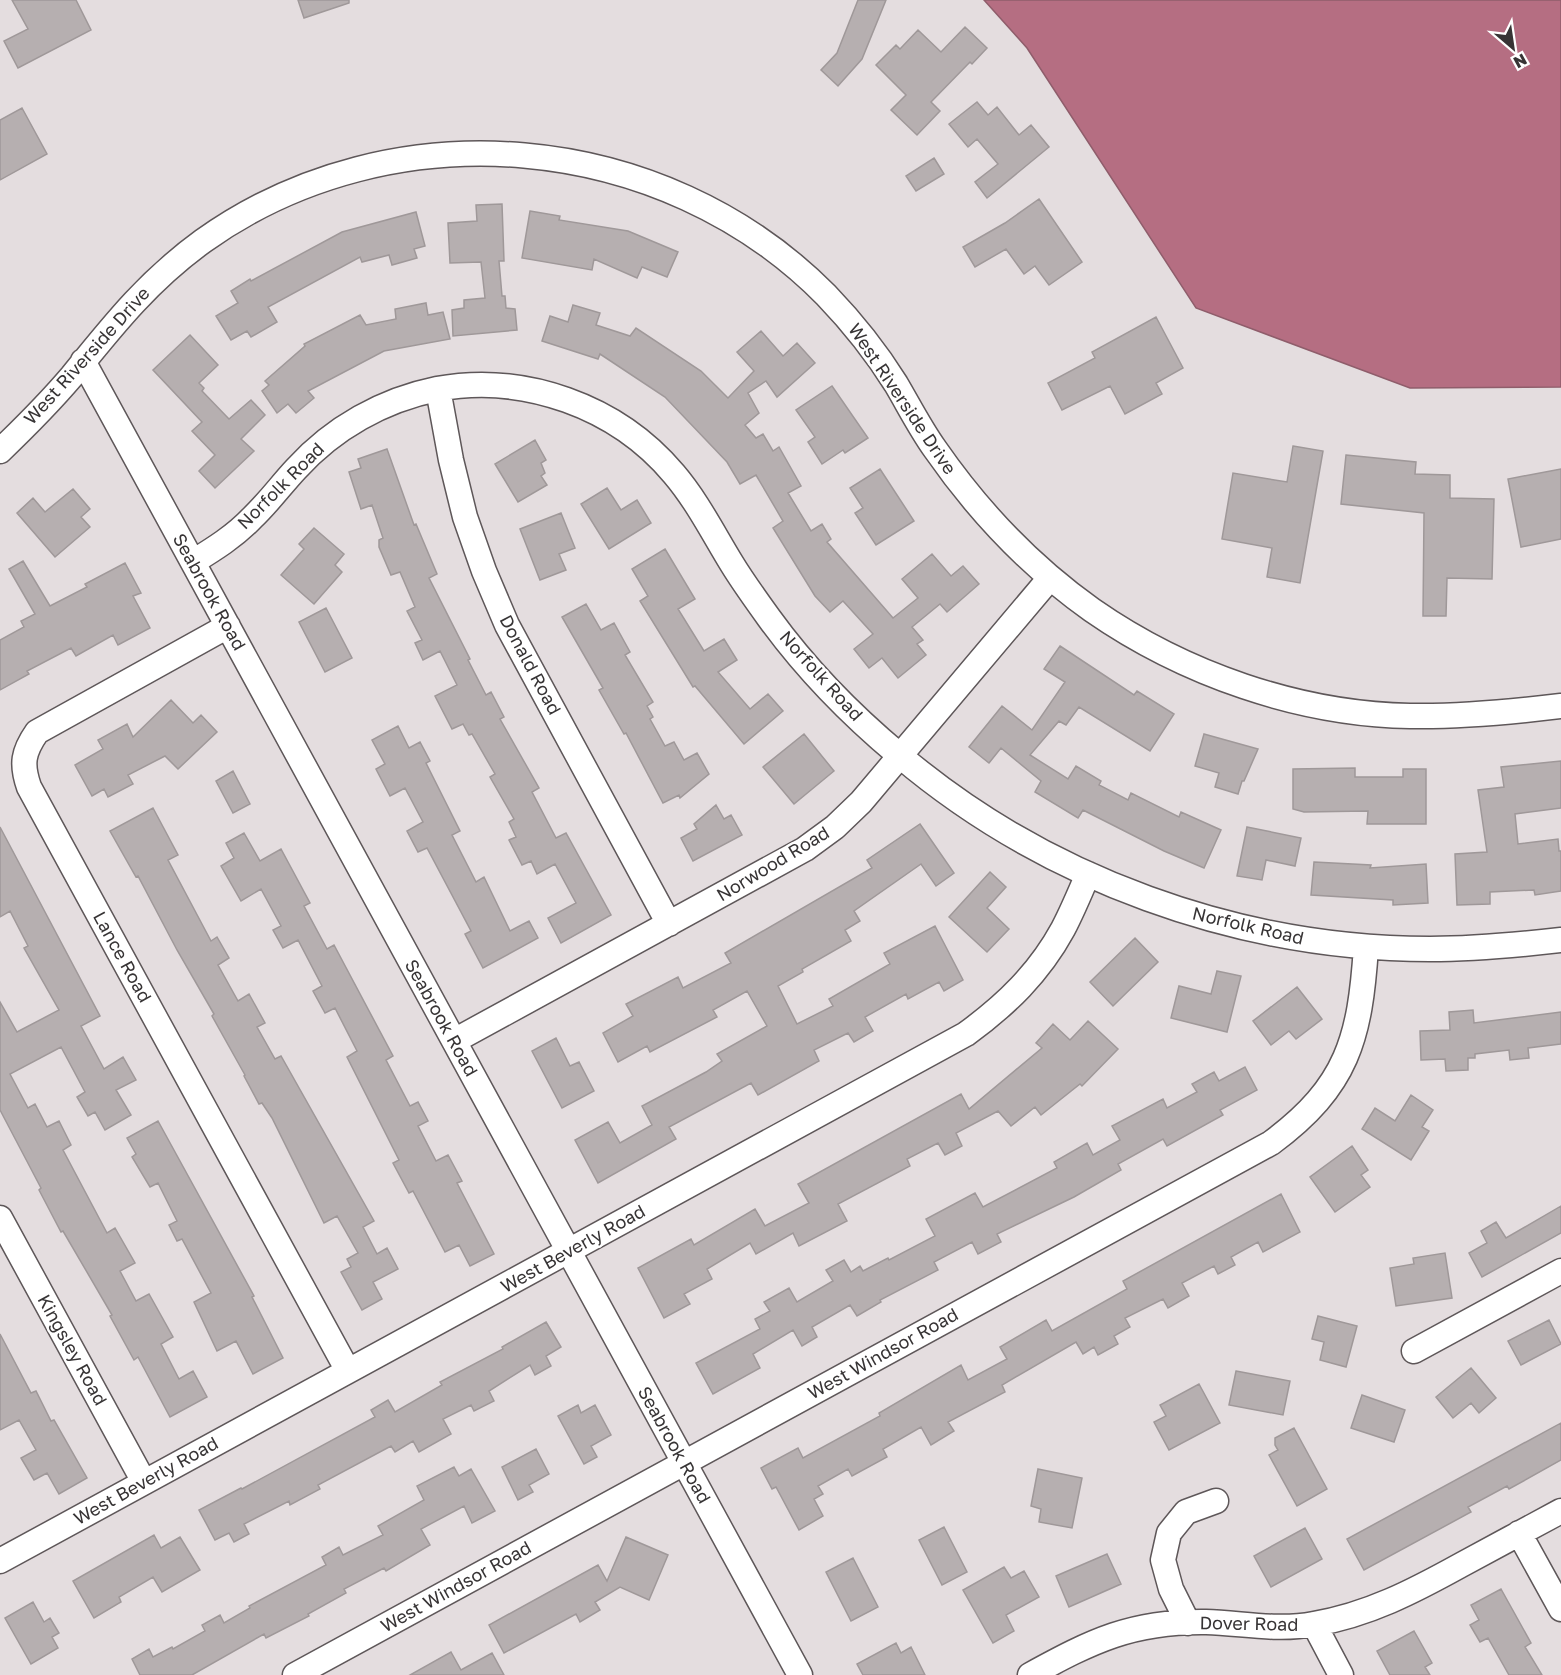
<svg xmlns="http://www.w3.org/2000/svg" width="1561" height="1675" font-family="'Golos Text',sans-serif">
  <rect width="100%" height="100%" fill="#e4dddf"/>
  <!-- water -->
  <path fill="#b56e82" stroke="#8f5d6b" stroke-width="1.5" d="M984,0H1561V387L1410,388L1196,308L1027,48Z"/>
  <!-- building -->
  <path fill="#b6afb0" stroke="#9f9899" stroke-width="1.5" d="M12,0H76L91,30L18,68L4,41L28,29Z
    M298,0H349V3L304,18Z
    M858,0H886L862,59L838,86L821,70L837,53Z
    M965,27L987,48L972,64L970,62L931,102L940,111L917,135L891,110L906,95L876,65L896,45L900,49L918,30L941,52Z
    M977,102L988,115L997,107L1019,135L1031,125L1049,147L987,198L975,182L998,164L977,139L968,147L949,124Z
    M22,108L47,154L0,180V120Z
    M934,158L944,174L916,191L906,176Z
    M1039,199L1082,262L1049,285L1035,266L1024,274L1006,249L975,267L963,247L1005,223Z
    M502,204L504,261H499L502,296H505L506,308L515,309L517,330L453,336L452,310L464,308V300L485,298L481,262L450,263L448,223L477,221L476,205Z
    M530,211L560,216L559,220L628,231L678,252L667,277L642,267L637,278L594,259L592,270L522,258Z
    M416,212L425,246L414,249L417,258L392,265L389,255L362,262L360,257L268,307L277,322L251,337L247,331L231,340L216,316L238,303L231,291L250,279L251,281L342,232Z
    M426,303L428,315L443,312L450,339L384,351L308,391L314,398L296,413L288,404L277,413L262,391L269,385L265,381L305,346L304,344L360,315L366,325L396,319L395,309Z
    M573,305L600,313L596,325L630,336L636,328L701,371L728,398L754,371L737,352L761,331L783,356L797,343L815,363L777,397L766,381L748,393L759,413L745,425L756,438L763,434L773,451L779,447L801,486L788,493L811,531L822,524L831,539L827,542L893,618L918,598L902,579L932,554L951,576L963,566L979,584L947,612L940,604L912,627L923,640L917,644L926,655L898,678L882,658L869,668L854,649L873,634L843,601L830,612L815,596L773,528L783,521L756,475L740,484L727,462L665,397L600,354L598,359L542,341L550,316L568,322Z
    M1156,317L1183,368L1156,383L1162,394L1125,414L1110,386L1062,410L1048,383L1095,358L1092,352Z
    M190,335L218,365L199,383L204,388L202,391L229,419L251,400L265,415L241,439L254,451L215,488L199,471L215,455L192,431L202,422L153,370Z
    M832,386L868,438L845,453L843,450L822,464L808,442L815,437L796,410Z
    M535,440L546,460L541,463L545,473L541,476L547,485L518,502L495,464Z
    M1293,446L1323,451L1300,583L1267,577L1272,548L1222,539L1233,473L1287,482Z
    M387,449L414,525L416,524L437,574L429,578L470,659L468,660L486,695L491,692L504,717L500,719L539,788L532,792L556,838L566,833L611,915L561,943L548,918L576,903L555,864L537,874L531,861L522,865L509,840L516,837L509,822L514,819L490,777L495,774L472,734L469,735L463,724L452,729L435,696L457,685L440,651L423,660L415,643L422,640L407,611L415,607L400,572L391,575L379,547V540L383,538L372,505L361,509L349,472L361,468L358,459Z
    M1346,455L1416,462L1415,474L1450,475V498L1494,499L1492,579L1447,578L1446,616H1423L1424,513L1341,504Z
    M880,469L914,521L876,545L855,513L863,508L850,488Z
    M1561,469V539L1521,547L1508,479Z
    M607,488L621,510L637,500L651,523L609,549L581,504Z
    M73,489L90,509L81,517L90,527L55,557L17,513L33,498L45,512Z
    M561,513L575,548L559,554L566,570L540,580L520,529Z
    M314,528L344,554L335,565L342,572L314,604L281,575L304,549L299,544Z
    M665,549L695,599L678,609L704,651L724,639L737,660L718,672L750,709L768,694L783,711L744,744L695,686L693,687L640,601L648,596L632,569Z
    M23,561L50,606L87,587L85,584L125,563L141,593L133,596L150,628L118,645L113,635L76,656L71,648L27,671L29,674L0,690V640L24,627L21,621L35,614L9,569Z
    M586,604L601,630L614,623L630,652L625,655L653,702L647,706L653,717L650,719L665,746L674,742L684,760L697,753L709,774L680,798L679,795L663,803L626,733L624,734L599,690L603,688L562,617Z
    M326,608L352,658L325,672L299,622Z
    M1060,646L1134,695L1137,691L1174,714L1150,751L1079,707L1066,725L1059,721L1030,755L1068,779L1076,766L1101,781L1099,785L1128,800L1131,793L1179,817L1181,812L1221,830L1204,868L1164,851L1083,810L1078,818L1035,792L1041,781L1001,748L989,763L969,747L1002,706L1032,730L1065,682L1044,669Z
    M171,700L193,723L201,715L217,732L178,769L165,756L128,775L133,784L108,797L104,789L92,796L75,765L103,749L98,740L127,724L133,737Z
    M398,726L409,748L420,742L430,761L426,763L460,831L452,835L476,882L484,877L510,931L529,921L538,938L483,968L465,934L471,931L427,848L418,852L407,831L423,822L405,788L390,796L376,769L385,764L372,740Z
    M804,734L834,771L794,804L763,767Z
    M1204,734L1258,749L1244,781H1242L1238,794L1215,787L1219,773L1195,766Z
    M1561,761V808L1515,814L1518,844L1558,839L1559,851H1561V891L1535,895L1534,890L1490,892V904L1457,905L1455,854L1487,852L1478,790L1504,787L1501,767Z
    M1355,768V777H1403V769H1426V824H1367L1368,811L1304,812L1293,809V769Z
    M233,771L250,804L233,813L216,781Z
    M716,805L724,819L731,815L742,835L693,861L681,838L697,829L694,824Z
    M153,808L178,855L168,860L211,941L217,937L229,958L218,965L238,1001L249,994L265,1023L257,1027L275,1059L281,1056L374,1221L363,1227L377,1254L387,1248L398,1269L373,1282L382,1299L362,1310L341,1272L351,1267L347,1259L358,1253L337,1216L324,1223L272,1118L262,1103L259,1104L244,1076L245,1075L212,1016L214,1014L177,950L138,876L136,877L110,831Z
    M920,824L954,873L936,886L921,864L854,911L860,921L845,930L851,941L802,969L803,972L778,986L797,1024L833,1006L829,999L890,964L884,953L935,926L963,980L944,991L939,982L908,999L906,994L865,1017L873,1031L854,1042L848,1033L814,1050L819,1061L758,1095L751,1083L669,1127L676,1139L598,1183L575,1140L608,1122L620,1143L652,1125L642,1106L706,1072L722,1061L717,1054L767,1026L747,991L713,1010L717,1017L650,1052L647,1046L618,1062L603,1033L633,1016L626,1004L678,977L683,988L731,963L725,953L872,868L867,860Z
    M0,827L100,1016L81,1026L104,1069L123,1057L136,1080L116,1090L131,1115L105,1130L95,1112L88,1116L77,1097L85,1092L61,1047L10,1074L28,1108L35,1104L47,1127L59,1121L71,1145L63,1150L107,1233L115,1228L135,1263L120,1271L136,1301L149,1294L173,1337L161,1344L179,1379L193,1371L207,1397L170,1417L138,1357L134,1360L110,1316L112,1315L63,1231L61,1232L39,1190L41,1188L0,1110V1002L17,1032L59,1010L24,948L28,946L10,911L0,917Z
    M1247,827L1301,838L1295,866L1266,860L1262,880L1237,876Z
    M244,833L260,861L281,849L310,903L304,906L327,949L334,945L393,1056L386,1060L410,1106L418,1102L428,1121L418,1126L436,1161L448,1155L462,1181L457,1183L494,1254L470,1266L459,1245L445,1252L413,1191L409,1193L393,1163L399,1160L347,1057L357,1051L335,1008L325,1013L313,991L322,986L298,940L283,948L273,930L281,926L261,889L241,901L221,866L234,858L226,843Z
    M1314,862L1371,865L1370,868L1426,864L1428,903L1393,905V900L1311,895Z
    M990,872L1006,887L987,908L1009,929L987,952L949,917Z
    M1135,938L1158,962L1113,1006L1090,982Z
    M1217,971L1241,976L1227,1032L1171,1018L1179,986L1211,994Z
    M1297,987L1322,1019L1296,1039L1289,1031L1271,1045L1253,1021Z
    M1473,1010L1474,1023L1561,1012V1044L1528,1048L1529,1058L1510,1060L1509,1050L1475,1054V1058H1468V1070L1446,1071L1445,1059L1421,1060L1420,1031L1450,1030L1449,1012Z
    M1088,1021L1118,1049L1082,1086L1080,1084L1041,1115L1035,1107L1011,1126L998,1111L956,1133L962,1146L945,1155L938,1143L907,1159L910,1166L838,1204L847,1221L799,1246L793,1233L756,1254L750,1243L707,1269L712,1279L684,1294L690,1304L664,1318L638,1268L691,1239L694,1245L755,1209L765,1226L809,1203L798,1184L961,1094L969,1109L1042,1048L1036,1043L1053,1024L1070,1040Z
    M556,1038L570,1066L579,1062L594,1091L562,1108L532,1051Z
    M1245,1067L1257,1090L1220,1110L1223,1115L1167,1146L1163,1139L1118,1164L1121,1170L1074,1197L997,1234L1001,1242L978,1254L972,1242L934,1262L938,1270L880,1300L881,1302L857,1316L850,1305L812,1327L817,1337L802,1346L793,1330L753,1354L760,1368L713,1394L696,1363L760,1329L755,1319L770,1311L764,1302L789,1288L797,1302L833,1281L826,1270L844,1260L851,1272L860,1266L863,1271L888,1258L889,1260L935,1236L926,1219L975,1193L983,1207L1057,1168L1054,1162L1087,1143L1093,1155L1120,1140L1112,1126L1163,1099L1167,1108L1197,1092L1192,1084L1214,1072L1219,1081Z
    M1411,1095L1433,1110L1422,1127L1429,1131L1411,1160L1362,1129L1375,1108L1395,1121Z
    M158,1121L254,1296L252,1297L283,1358L253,1374L236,1341L217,1351L194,1302L211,1293L182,1239L177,1241L169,1225L177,1221L158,1183L150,1187L132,1157L136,1154L127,1138Z
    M1352,1146L1368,1170L1361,1175L1370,1187L1335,1212L1310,1177Z
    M1281,1194L1300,1232L1263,1252L1258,1242L1231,1257L1235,1265L1218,1274L1214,1266L1182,1283L1189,1296L1168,1308L1163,1299L1125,1318L1130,1327L1114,1336L1118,1344L1098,1355L1094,1347L1083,1354L1076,1342L1002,1385L1005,1392L948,1422L954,1431L931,1445L921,1427L883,1449L887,1457L852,1476L848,1469L818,1486L823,1494L814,1499L823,1516L799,1530L776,1487L772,1489L761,1468L798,1448L803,1458L880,1416L879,1413L961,1365L968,1380L1007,1359L1000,1347L1046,1320L1052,1331L1127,1289L1123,1281Z
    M1561,1206V1233L1482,1277L1469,1253L1487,1243L1481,1231L1496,1222L1506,1238Z
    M1445,1253L1452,1298L1396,1306L1390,1268L1414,1264L1413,1258Z
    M1318,1316L1357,1326L1346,1367L1320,1360L1324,1342L1312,1339Z
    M1549,1320L1561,1344L1521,1365L1508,1341Z
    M546,1322L561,1347L546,1356L551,1366L535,1375L530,1365L489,1391L494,1401L474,1411L471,1405L443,1419L451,1434L419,1452L413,1441L395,1452L391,1446L318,1485L320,1489L290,1505L289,1501L244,1524L249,1534L234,1542L229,1533L215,1540L199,1510L241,1488L242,1489L375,1417L371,1410L388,1400L395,1412L442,1385L440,1382L503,1349L502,1347Z
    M0,1334L31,1393L36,1391L51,1421L54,1420L87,1478L59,1494L47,1473L34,1480L21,1458L36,1450L19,1420L0,1430Z
    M1471,1368L1496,1398L1479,1413L1471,1403L1453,1418L1436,1397Z
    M1236,1371L1290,1381L1283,1415L1229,1405Z
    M1199,1384L1220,1423L1169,1450L1154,1422L1166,1416L1160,1405Z
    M1362,1395L1405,1410L1394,1442L1351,1428Z
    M578,1405L581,1413L595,1405L611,1435L591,1446L597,1457L584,1464L558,1416Z
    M1561,1423V1460L1509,1489L1507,1486L1468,1507L1471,1512L1364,1570L1347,1539Z
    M1294,1428L1327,1489L1297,1506L1269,1455L1278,1450L1275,1445V1438Z
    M536,1449L549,1474L529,1485L533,1492L518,1500L502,1467Z
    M454,1467L459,1476L471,1469L495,1511L472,1523L464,1506L421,1529L430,1545L386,1571L384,1568L344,1589L346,1593L308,1614L309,1616L266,1638L264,1634L192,1675H140L132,1659L149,1649L153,1657L172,1647L173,1649L205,1631L202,1625L220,1615L224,1623L250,1608L249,1606L326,1565L322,1557L339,1547L343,1555L383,1535L378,1526L424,1500L417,1486Z
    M1038,1469L1082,1478L1072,1528L1039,1522L1041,1509L1031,1506Z
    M944,1527L967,1572L942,1585L919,1540Z
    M1305,1528L1322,1559L1271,1587L1254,1556Z
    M154,1535L161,1548L180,1537L200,1570L162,1592L153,1577L119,1597L121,1602L94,1618L73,1581Z
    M626,1537L668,1555L649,1600L620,1587L595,1602L600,1610L580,1622L576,1614L504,1653L489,1625L598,1565L607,1581Z
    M1107,1554L1121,1584L1069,1607L1056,1576Z
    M853,1558L878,1607L851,1621L826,1572Z
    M1004,1567L1011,1578L1024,1571L1039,1597L1006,1615L1014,1631L993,1643L963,1590Z
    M1501,1589L1531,1643L1525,1647L1542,1675H1509L1488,1638L1480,1642L1470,1625L1479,1620L1471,1605Z
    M33,1602L44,1622L50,1618L59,1633L52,1637L58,1648L31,1664L5,1618Z
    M1414,1631L1432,1663L1425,1667L1430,1675H1390L1377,1651Z
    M896,1643L901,1653L911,1647L925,1675H863L857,1664Z
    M451,1652L461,1670L492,1653L504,1675H410Z"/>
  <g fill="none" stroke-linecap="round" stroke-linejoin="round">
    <!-- minor casing -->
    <g stroke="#5e5759" stroke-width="27">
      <path id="minor" d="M83,361L800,1675
        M438,389L451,460L465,517L484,571L507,625L669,924
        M0,451C25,427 49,403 72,376C114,324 148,281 203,241C392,106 663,130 826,295C852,322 876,352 896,384C909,406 920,428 935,449C978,511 1030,566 1092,610C1184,674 1299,714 1410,716C1461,717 1511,712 1561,706
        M193,562C214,549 235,536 252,518C268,503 281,485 296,469C333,428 383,400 437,389C524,373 617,406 674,474C697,501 713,533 732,564C743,582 756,600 769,618C806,669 851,715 899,755C1045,879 1239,949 1430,949C1474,949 1517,945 1561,940
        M228,626L37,732C23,752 21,764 29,787L348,1371
        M454,1041L805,849L835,827L861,802L1050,578
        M0,1218L144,1482
        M1414,1351L1561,1271
        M1519,1533L1561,1609
        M0,1561L966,1034C1006,1005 1039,973 1063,929C1072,912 1080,893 1088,874
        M1188,1623L1171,1589L1163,1560L1169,1533L1186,1512L1216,1501
        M1314,1624L1341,1675
        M295,1675L1271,1143C1348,1086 1360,1038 1366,947
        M1030,1675C1092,1641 1132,1621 1206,1622C1242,1623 1277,1631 1314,1624C1368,1615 1414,1591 1461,1565C1494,1547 1528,1529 1561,1511"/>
    </g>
    <!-- minor -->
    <use href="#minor" stroke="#fff" stroke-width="24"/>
  </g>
  <g text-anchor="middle" stroke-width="4.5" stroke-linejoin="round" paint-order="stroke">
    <!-- street labels -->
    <g font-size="18" fill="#373435" stroke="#fff">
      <text transform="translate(87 356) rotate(-48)" y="6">West Riverside Drive</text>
      <text transform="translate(902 399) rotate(56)" y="6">West Riverside Drive</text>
      <text transform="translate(281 486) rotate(-45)" y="6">Norfolk Road</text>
      <text transform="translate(209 592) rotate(61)" y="6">Seabrook Road</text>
      <text transform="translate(530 665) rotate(62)" y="6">Donald Road</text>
      <text transform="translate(821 676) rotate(48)" y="6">Norfolk Road</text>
      <text transform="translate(773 864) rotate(-31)" y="6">Norwood Road</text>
      <text transform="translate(1248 926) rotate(13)" y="6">Norfolk Road</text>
      <text transform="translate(122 957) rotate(61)" y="6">Lance Road</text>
      <text transform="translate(441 1018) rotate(61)" y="6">Seabrook Road</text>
      <text transform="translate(573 1249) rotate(-29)" y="6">West Beverly Road</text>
      <text transform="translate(72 1350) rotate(61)" y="6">Kingsley Road</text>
      <text transform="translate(883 1354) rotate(-29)" y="6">West Windsor Road</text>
      <text transform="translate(674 1445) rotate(61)" y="6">Seabrook Road</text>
      <text transform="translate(146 1481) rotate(-29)" y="6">West Beverly Road</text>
      <text transform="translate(456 1587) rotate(-29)" y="6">West Windsor Road</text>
      <text transform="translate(1249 1624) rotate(1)" y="6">Dover Road</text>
    </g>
  </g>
  <!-- north arrow -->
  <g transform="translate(1513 48) rotate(151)" stroke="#ffffff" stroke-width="4.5" paint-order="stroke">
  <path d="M0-4.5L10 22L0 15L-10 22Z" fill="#373435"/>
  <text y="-9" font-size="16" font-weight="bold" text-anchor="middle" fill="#373435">N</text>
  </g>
</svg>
